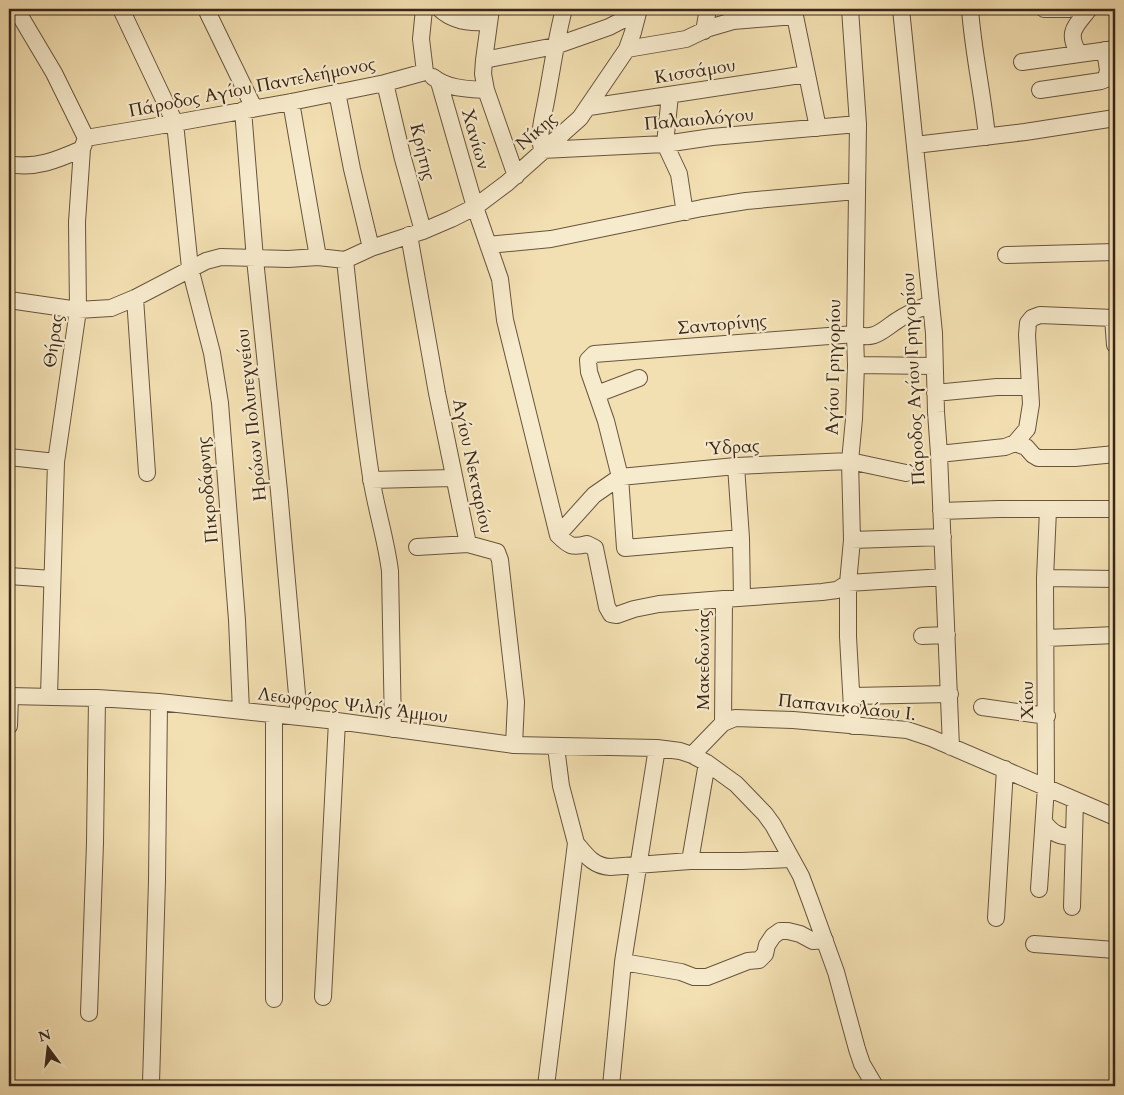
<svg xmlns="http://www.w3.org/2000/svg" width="1124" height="1095" font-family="Cardo,serif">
  <rect width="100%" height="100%" fill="#f3e0b2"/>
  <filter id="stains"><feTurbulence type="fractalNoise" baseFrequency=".004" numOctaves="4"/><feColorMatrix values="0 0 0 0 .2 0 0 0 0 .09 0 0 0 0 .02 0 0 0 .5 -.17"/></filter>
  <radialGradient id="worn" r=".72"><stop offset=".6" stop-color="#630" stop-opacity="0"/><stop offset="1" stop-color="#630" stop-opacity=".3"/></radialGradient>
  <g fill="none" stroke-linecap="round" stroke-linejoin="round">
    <!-- minor casing -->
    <g stroke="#68543e" stroke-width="18">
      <path id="minor" d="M16,9L54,73L86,138L82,149L77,222L78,310L56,462L49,696
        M121,9L175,123L190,268L212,353L220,403L237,620L241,711
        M206,9L254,108
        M424,9L421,39L425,72
        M440,9C452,20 469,23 484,22L491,12
        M491,9L484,60L483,74L486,90L516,176
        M564,9C556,39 552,70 546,101C543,118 538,133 542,150L665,144L712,137L858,124
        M795,9V16L818,128
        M850,9L858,124L855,334L856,365L854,419L850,461L852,540L848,583V637L853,726
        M901,9L934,333L936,412L939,454L951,747
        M970,9C973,52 983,94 987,137
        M1044,9H1069
        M704,31L708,9
        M627,49L686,39L709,28L733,21L795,16
        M1079,54C1066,32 1075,27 1089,9
        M484,60L555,46L609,27L638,12
        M1022,62L1115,49
        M433,77C448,89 468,89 486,90
        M439,82L475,207L500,279L505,320L558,535C569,546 572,548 587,544L595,548L607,607L611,614L617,615L634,609L659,604L724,599
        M385,83L402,155L423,231
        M1040,90L1101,81L1106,79L1108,70L1105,50
        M337,92L352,169L371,248
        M670,95L665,144L679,174L684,207L686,212
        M291,102L318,257
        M589,107L807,74
        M243,110L255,259L279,491L299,717
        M86,138L175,123L291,102L385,83L425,72
        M915,145L1025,132L1115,118
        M9,164C36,169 57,160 82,149
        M409,235L437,393L468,544L497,552L500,560L516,702L514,745
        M488,245L551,239L702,208L746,201L856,191
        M1006,255L1115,252
        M345,260C353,333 360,405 371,477C376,509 386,539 390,571L393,729
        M135,298L147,473
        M9,300L78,310L111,308L135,298L206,261L221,257L288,259L318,257L345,260L371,248L423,231L451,219L475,207L507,183L580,118L627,49L633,32L639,9
        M856,365L934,366
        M935,393L997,387H1030
        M597,394L639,378
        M1015,443L1026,447L1033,455L1038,458H1075L1115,454
        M939,454L1005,447L1015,443L1027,429L1031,404L1027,335L1028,323L1032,318L1040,315L1113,318L1115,345
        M9,457L56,462
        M736,466L741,538L742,598
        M620,477L736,466L850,461L906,473
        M371,480L453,478
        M941,511L999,509H1115
        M558,535L594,495L620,477
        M741,538L625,548L620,477L606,421L589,372L588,360L594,354L855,334C875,341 882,330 898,320C908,313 919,309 930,304
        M852,540L943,537
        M417,547L468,544
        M9,576L52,579
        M1045,578L1115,579
        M922,636L947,635
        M1047,638L1115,635
        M9,696L97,698L159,702L337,721L514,745L657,748L680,751L692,755L707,763L736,784L765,814L773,825L801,876L810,900L836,972L857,1049L862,1064L875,1086
        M852,696L950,694
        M982,707L1047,716
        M274,714V999
        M723,723L724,599L822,592L837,590L848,583L944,577
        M9,726L10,696
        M692,755L723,723L735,718L793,720L907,730L931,738L1115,817
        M1044,822C1052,833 1060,838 1074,836
        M576,843C586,855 593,866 610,867L690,861H742L791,859
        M690,861L707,763
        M1039,889L1046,787L1045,578L1048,510
        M1072,907L1075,801
        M996,918L1005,769
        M1034,944L1115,950
        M623,962L681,972L694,977H707L748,961L759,960L765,954L767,945L773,936L780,931H788L800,934L813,941L825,940
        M323,997L337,721
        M89,1013L95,843L97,698
        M151,1083L157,880L159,702
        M546,1086L576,843L561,786L556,747
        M611,1086L623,962L657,748"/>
    </g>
    <!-- minor -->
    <use href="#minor" stroke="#f7ebcd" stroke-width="16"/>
  </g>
  <g text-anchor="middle" stroke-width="4.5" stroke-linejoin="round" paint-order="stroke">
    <!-- street labels -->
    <g font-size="18" fill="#392618" stroke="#f7ebcd">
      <text transform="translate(695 71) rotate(-9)" y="6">Κισσάμου</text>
      <text transform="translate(252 87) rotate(-11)" y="6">Πάροδος Αγίου Παντελεήμονος</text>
      <text transform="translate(699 119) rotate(-5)" y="6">Παλαιολόγου</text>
      <text transform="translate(536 131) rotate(-41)" y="6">Νίκης</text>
      <text transform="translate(476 139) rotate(74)" y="6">Χανίων</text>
      <text transform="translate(423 152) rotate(76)" y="6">Κρήτης</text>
      <text transform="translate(722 324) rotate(-5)" y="6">Σαντορίνης</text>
      <text transform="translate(53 341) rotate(-82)" y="6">Θήρας</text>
      <text transform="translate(833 367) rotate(-89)" y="6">Αγίου Γρηγορίου</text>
      <text transform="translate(913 379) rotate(-93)" y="6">Πάροδος Αγίου Γρηγορίου</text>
      <text transform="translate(251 415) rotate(-96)" y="6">Ηρώων Πολυτεχνείου</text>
      <text transform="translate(733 447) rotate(-4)" y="6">Ύδρας</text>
      <text transform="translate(473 466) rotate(78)" y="6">Αγίου Νεκταρίου</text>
      <text transform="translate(207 490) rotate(-95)" y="6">Πικροδάφνης</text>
      <text transform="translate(703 660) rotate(-90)" y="6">Μακεδωνίας</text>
      <text transform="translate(1027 700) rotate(-90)" y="6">Χίου</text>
      <text transform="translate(353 705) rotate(7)" y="6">Λεωφόρος Ψιλής Άμμου</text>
      <text transform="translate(847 707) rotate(6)" y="6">Παπανικολάου Ι.</text>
    </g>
  </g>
  <!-- margin -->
  <rect width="1124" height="1095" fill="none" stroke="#f3e0b2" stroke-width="30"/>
  <rect x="10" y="10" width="1104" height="1075" fill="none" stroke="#392618" stroke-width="2.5"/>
  <rect x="15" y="15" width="1094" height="1065" fill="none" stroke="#392618"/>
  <!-- north arrow -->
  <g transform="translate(48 1048) rotate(345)" stroke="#f7ebcd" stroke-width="4" paint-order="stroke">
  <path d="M0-4L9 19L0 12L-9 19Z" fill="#392618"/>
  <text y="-8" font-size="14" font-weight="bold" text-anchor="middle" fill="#392618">N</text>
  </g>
  <rect width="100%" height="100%" filter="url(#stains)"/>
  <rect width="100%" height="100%" fill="url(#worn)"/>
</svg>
